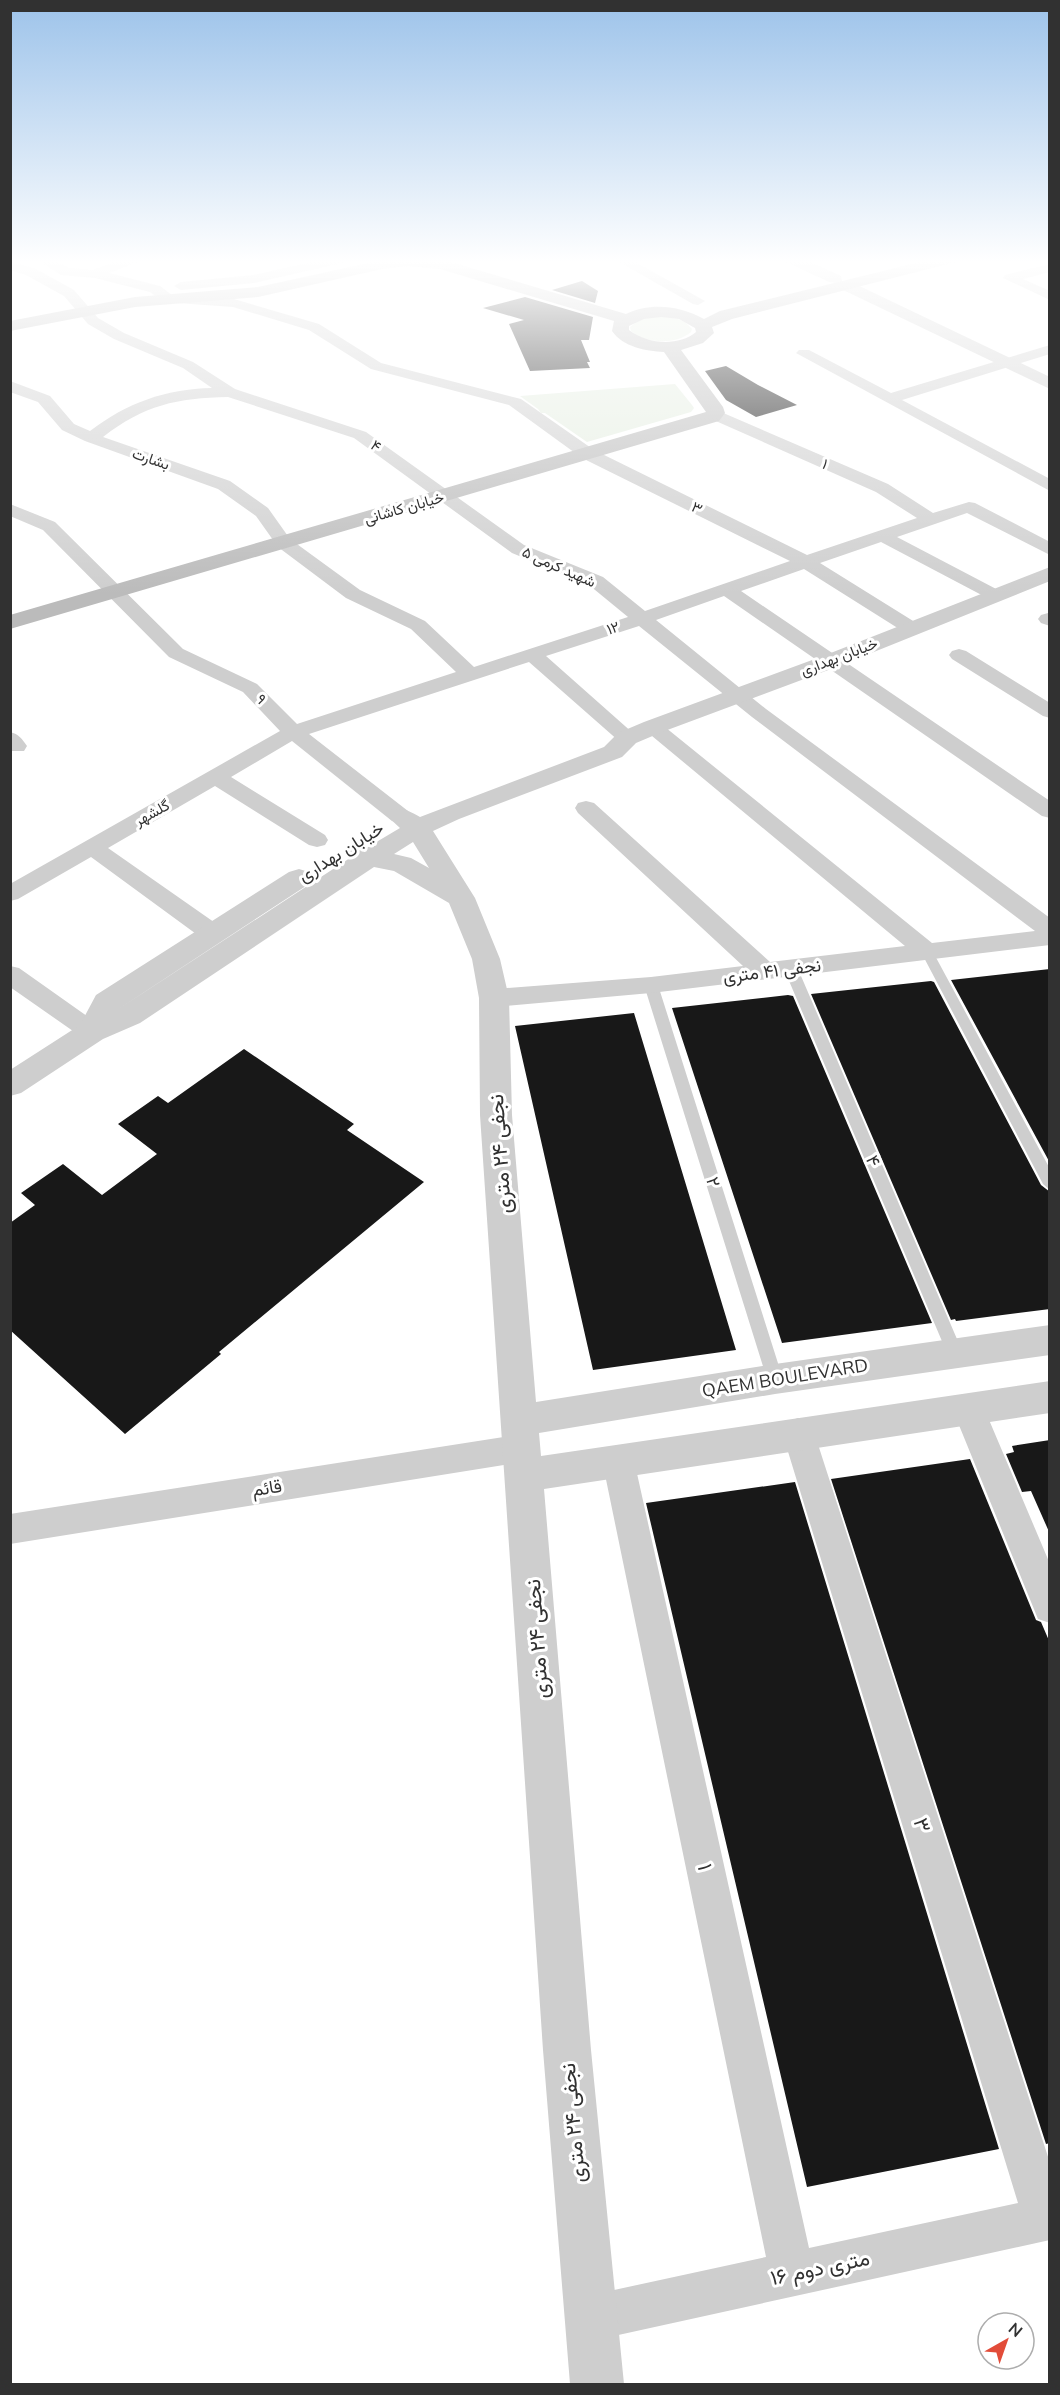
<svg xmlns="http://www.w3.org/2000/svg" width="1060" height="2395" font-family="Mulish,Vazirmatn,sans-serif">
  <rect width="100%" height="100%" fill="#fff"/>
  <!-- green -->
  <path fill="#e4ede0" d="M658,316L678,319L685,322L692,329L691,332C676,345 646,344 631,331L630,327L639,320Z
    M675,384L692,405L694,408L691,412L587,442L545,413H541L538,409L520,396Z"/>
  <!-- building -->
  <path fill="#181818" d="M582,281L598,291L595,303L552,290Z
    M525,297L593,317L589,340H581L590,362H587L590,368L530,371L509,324L524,320L483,308Z
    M726,366L758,385L797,405L756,417L726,400L705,371Z
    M1050,969V1163L951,980Z
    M931,981L934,982L1041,1185L1050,1192V1309L956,1321L955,1319L951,1320L811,994Z
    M788,995L793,996L932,1323L782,1343L672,1008Z
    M634,1013L736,1350L593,1370L515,1026Z
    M244,1049L354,1124L347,1130L424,1182L219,1352L221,1354L125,1434L10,1330V1223L35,1205L21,1193L63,1164L102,1195L157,1154L118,1124L158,1096L168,1103Z
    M1050,1440V1534L1031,1491L1022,1492L1006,1454L1014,1452L1012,1446Z
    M970,1459L1036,1620L1041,1622L1050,1643V2143L1046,2144L831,1479Z
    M795,1482L999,2149L807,2187L646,1503Z"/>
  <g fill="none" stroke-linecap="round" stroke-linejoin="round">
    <!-- service -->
    <path fill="#cecece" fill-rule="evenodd" d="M927,948L933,952L1050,1169V1190L1043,1184L921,952Z
      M791,965L798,969L963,1353L961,1358L955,1360L949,1358L947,1353L784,969Z
      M651,981L658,985L783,1379L781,1384L775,1386L769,1384L767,1379L644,985Z"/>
    <!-- minor -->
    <path fill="#cecece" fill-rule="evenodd" d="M36,259H52L69,268L93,270L122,259H140L138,262L109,273L160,286L172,295L234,299L319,324L381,363L521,399L594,450L807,555L917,518L876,492L709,418L707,415L709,412H721L888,484L933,513L969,502L975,503L1050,542V555L967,513L897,537L1000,591L1002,595L1000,599L993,601L881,542L820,563L918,624L921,628L918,632H904L804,569L741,591L1050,801V818L1042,816L724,596L656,620L766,709L1050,918V945L651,993L494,1007L485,1004L481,998L485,992L494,989L651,977L743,966L578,813L575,808L578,803L586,801L594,803L770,962L905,946L646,731L643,727L646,723L653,721L660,723L932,943L1035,931L752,717L639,626L546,656L634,734L638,738L634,742L627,744L620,742L529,662L309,734L408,811L411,816L408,821L400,823L392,821L292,741L231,777L325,835L328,840L325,845L317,847L309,845L215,786L108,848L221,927L224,933L221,939L212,941L203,939L91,857L18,899L10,901V884L280,731L243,692L169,657L43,530L10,516V504L55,522L183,649L257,684L297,724L456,672L411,629L346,598L278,547L256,516L218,489L85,441L62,430L38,402L10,392V381L50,396L74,424L90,431C127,403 165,389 212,388L183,368L114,339L88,324L64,296L26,275L10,270V261L36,269L74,290L98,318L124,333L193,362L235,389L366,432L524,545L603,577L645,611L790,561L582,458L509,405L371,369L309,330L233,307L163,302L150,292L95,278L61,275ZM228,397L354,438L512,553L589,585L628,617L474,667L425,621L360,590L290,539L268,508L230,481L103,437C144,405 177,398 228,397Z
      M325,259H348L346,262L254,283L181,290L174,286L181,282L254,275Z
      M614,259H630L705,301L698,305L693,304Z
      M1050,264V272L1023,279L1050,291V300L1003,278L1005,275Z
      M1050,345V354L902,400L1050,479V491L796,353L799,350H809L891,393Z
      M1048,613L1050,614V626L1041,623L1038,619L1041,615Z
      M959,649L966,651L1050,703V718L1043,716L952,659L949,655L952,651Z
      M10,732C19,734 22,739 27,746L24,751H10Z
      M10,966L19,968L101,1026L105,1032L101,1038L92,1041L83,1038L10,987Z
      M968,1394L979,1398L984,1408L1050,1564V1623L1038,1619L952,1408L957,1398Z
      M798,1418L809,1422L814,1432L1050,2163V2240L591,2341L575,2334L568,2318L575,2302L591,2295L766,2257L602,1460L606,1450L618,1446L630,1450L634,1460L809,2248L1018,2203L782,1432L787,1422Z
      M523,1434L534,1438L539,1448L534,1458L523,1462L10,1544V1514Z"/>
    <!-- tertiary -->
    <path fill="#cecece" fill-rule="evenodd" d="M784,259H804L841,276L842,281L851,282L1050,377V389L839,288L838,283L829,282L786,262Z
      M1050,567V581L839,666L662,732L636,743L622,757L459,819L433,831L475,898L500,959L509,998L512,1115L536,1402L775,1364L1050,1325V1355L775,1394L539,1433L541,1456L1050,1381V1413L544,1489L591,2050L624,2384H570L543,2050L480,1115L479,998L472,959L449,903L394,871L374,867L140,1023L103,1039L21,1093L10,1096V1070L80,1025L96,995L289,872L299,869L309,872L313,878L309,884L117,1010L350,858L347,853L351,847L360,845L368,847L400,828L387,816L391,810C403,807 409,811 420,817L604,747L618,733L644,722L823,656ZM413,842L429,868L411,858L394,854Z"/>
    <!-- secondary -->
    <path fill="#bbb" fill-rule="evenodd" d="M387,259H441L626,314C651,302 680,306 704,319L720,311L932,259H958L956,262L732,319L712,327L714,333L703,343L681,350L723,407L725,413L719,421L10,629V615L706,412L664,352C646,351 623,347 612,331L614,321L440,269L407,266L382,269L258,297L135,307L10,331V321L135,297L258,287ZM661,317L679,319L695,328L696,332C678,347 647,344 629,330V326L644,319Z"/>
  </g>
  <!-- sky -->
  <linearGradient id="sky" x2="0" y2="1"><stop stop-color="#9dc3ea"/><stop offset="0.44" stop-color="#fff"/><stop offset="1" stop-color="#fff" stop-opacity="0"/></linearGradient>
  <rect width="1060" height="594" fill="url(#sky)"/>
  <g text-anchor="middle" stroke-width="6" stroke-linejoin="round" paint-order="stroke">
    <!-- far-street labels -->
    <g font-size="15" fill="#313131" stroke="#fff">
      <text transform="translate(376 446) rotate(36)" y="5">۴</text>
      <text transform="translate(151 459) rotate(19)" y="5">بشارت</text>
      <text transform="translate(825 464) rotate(24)" y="5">۱</text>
      <text transform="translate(404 508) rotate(-16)" y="5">خیابان کاشانی</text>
      <text transform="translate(697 508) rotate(26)" y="5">۳</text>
      <text transform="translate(559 567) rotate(24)" y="5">۵ شهید کرمی</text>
      <text transform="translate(613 628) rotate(-18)" y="5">۱۲</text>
      <text transform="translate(839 657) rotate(-21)" y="5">خیابان بهداری</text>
      <text transform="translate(261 699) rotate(46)" y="5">۹</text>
      <text transform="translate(152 813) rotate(-29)" y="5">گلشهر</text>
    </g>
    <!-- street labels -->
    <g font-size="18" fill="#313131" stroke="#fff">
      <text transform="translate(341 852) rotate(-32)" y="6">خیابان بهداری</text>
      <text transform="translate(772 971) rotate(-7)" y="6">نجفی ۴۱ متری</text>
      <text transform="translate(873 1161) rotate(67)" y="6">۴</text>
      <text transform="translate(713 1182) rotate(73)" y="6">۲</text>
      <text transform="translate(785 1378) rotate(-9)" y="6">QAEM BOULEVARD</text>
      <text transform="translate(267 1488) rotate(-9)" y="6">قائم</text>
    </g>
    <!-- near-street labels -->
    <g font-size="21" fill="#313131" stroke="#fff">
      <text transform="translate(500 1154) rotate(-94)" y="7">نجفی ۲۴ متری</text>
      <text transform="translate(537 1639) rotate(-94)" y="7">نجفی ۲۴ متری</text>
      <text transform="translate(922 1825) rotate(73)" y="7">۳</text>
      <text transform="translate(705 1867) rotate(78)" y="7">۱</text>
      <text transform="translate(573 2123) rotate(-95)" y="7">نجفی ۲۴ متری</text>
      <text transform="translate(820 2268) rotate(-12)" y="7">۱۶ متری دوم</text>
    </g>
  </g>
  <!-- border -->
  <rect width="1060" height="2395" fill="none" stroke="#313131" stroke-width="24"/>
  <!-- north arrow -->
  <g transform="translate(1006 2341) rotate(40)"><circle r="28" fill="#ffffff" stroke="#adadad" stroke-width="1.5"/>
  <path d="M0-4.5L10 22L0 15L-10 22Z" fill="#e24c39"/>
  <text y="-9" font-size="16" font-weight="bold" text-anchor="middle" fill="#313131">N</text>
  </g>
</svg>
